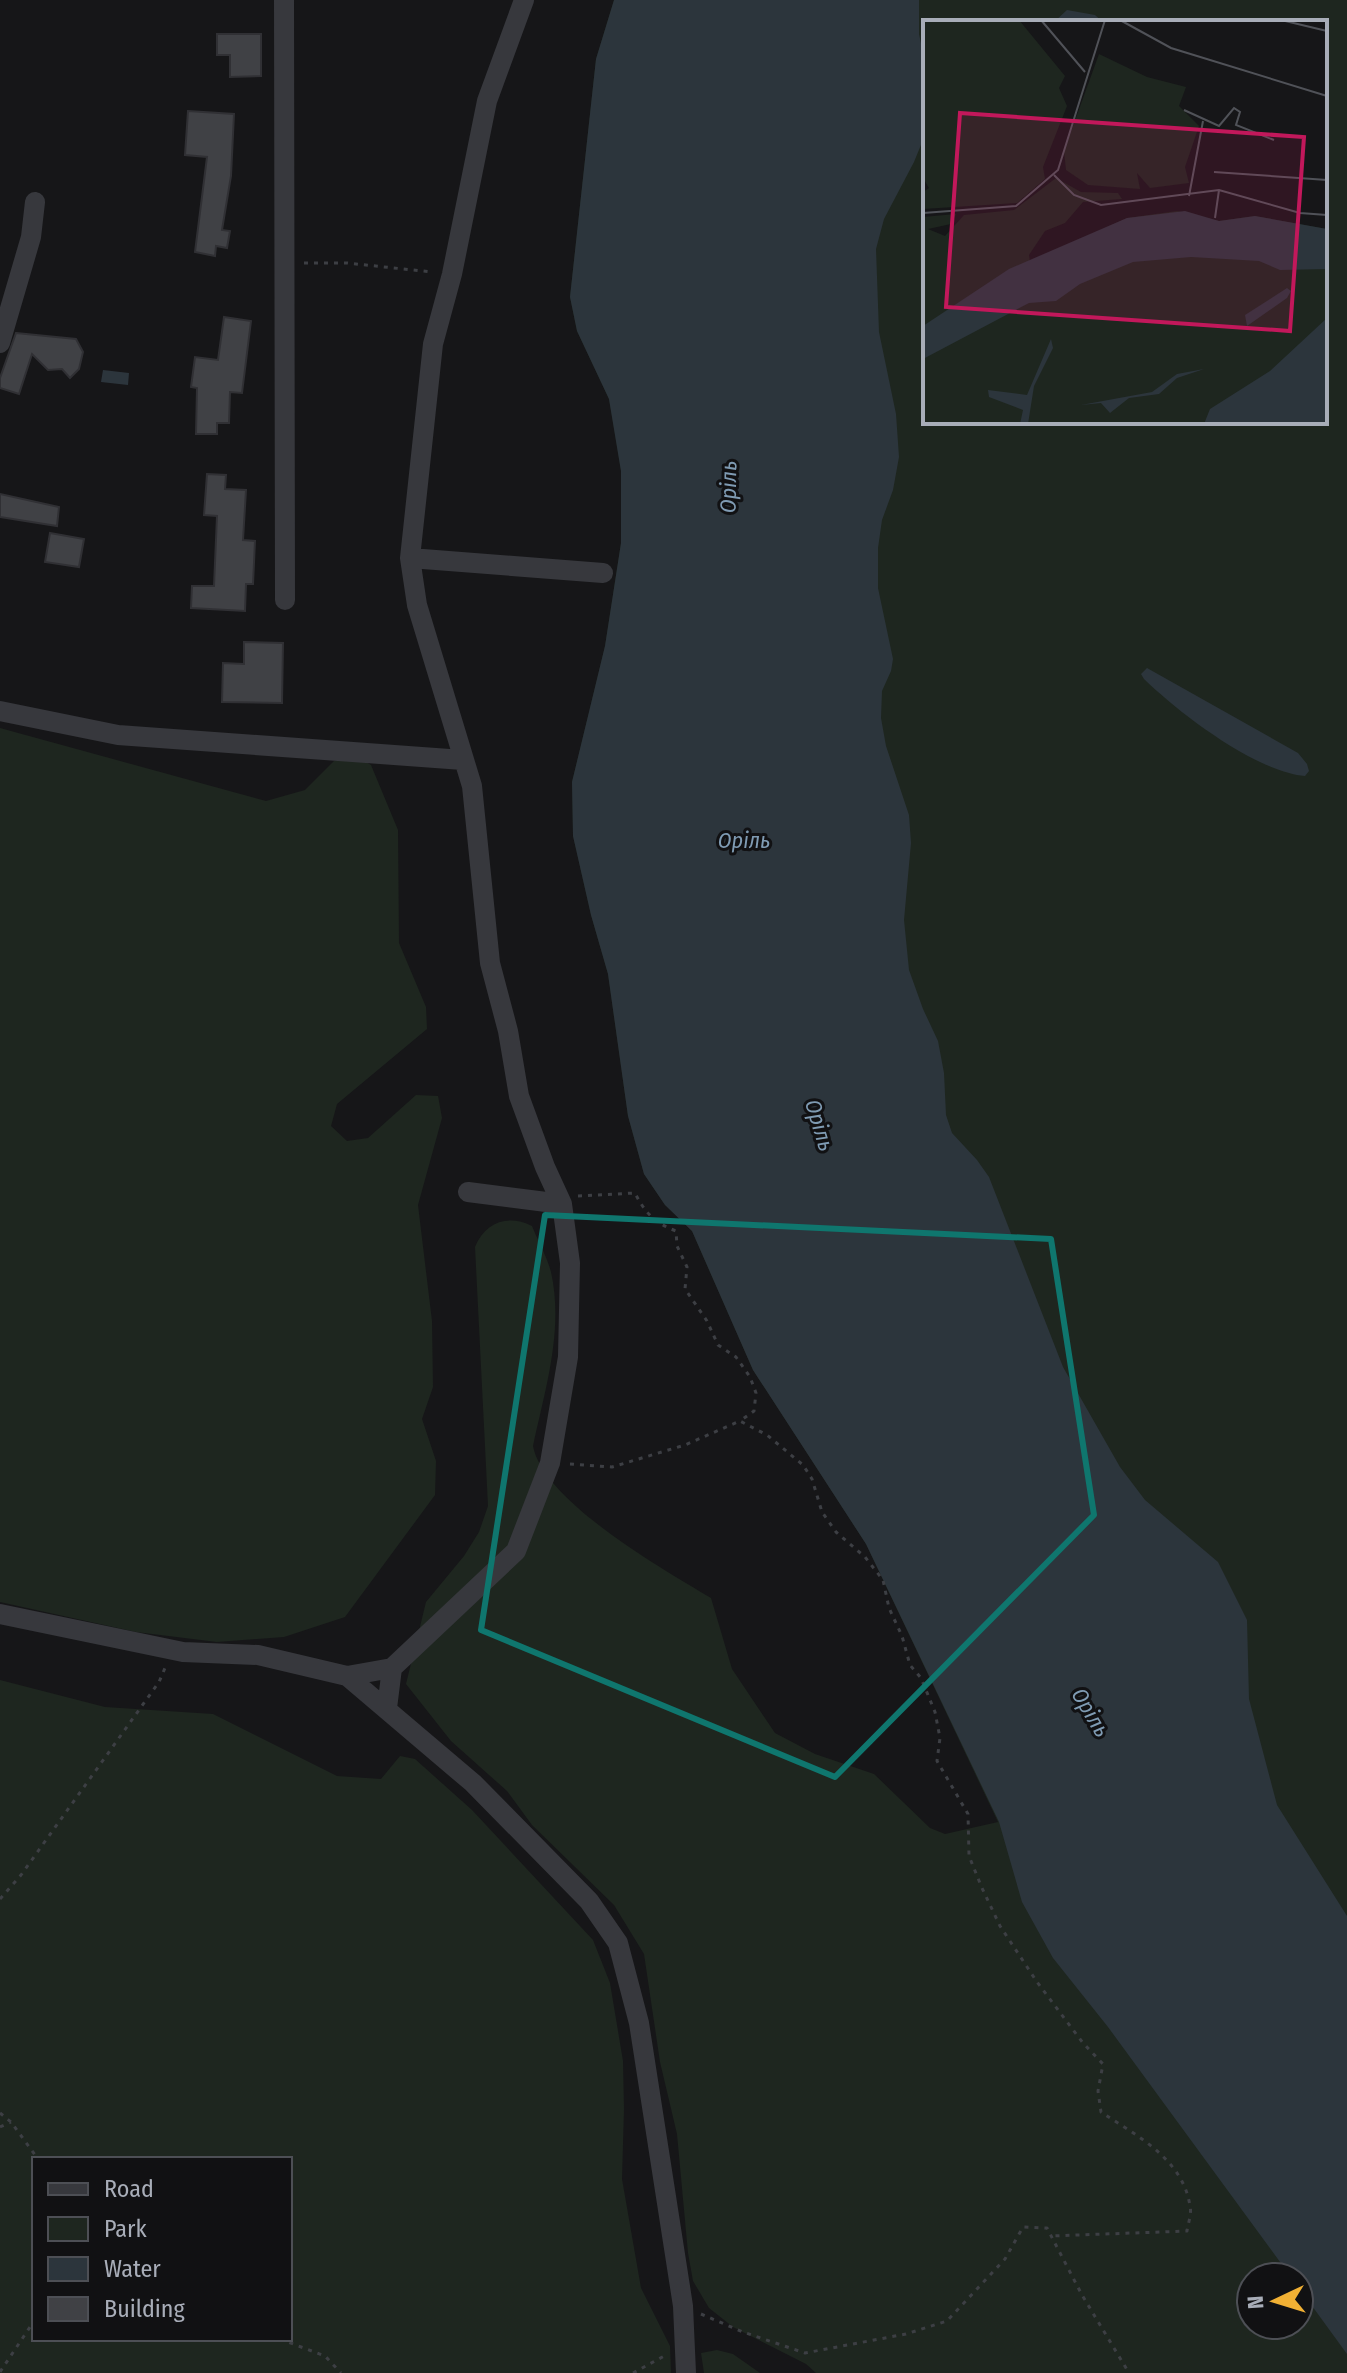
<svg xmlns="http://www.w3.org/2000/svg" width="1347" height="2373" font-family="'Fira Sans Condensed',sans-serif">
  <rect width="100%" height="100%" fill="#161618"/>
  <!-- green -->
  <path fill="#1e261f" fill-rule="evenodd" d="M614,0H1347V2373H816L806,2364L733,2327L709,2308L693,2281L688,2253L677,2134L660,2062L644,1954L614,1905L532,1825L507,1791L451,1741L406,1684L426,1602L464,1556L479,1532L488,1506L475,1247C485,1222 508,1214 532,1226C538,1241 547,1257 551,1272C564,1330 545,1390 533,1446C543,1501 664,1570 711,1598L732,1669L775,1733L815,1754L874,1774L930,1828L945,1834L998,1822L866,1544L753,1370L692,1231L665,1205L644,1174L628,1116L608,974L591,915L573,836L572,782L605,646L621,543V471L609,399L577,331L570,297L596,59ZM925,22H1325V422H925ZM1251,2277H1299V2325H1251Z
    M0,728L266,801L305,790L334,761L354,755L371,765L398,830L399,943L426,1007L427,1029L337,1104L331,1126L347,1141L368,1138L416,1095L438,1096L442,1118L418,1205L432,1321L433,1387L422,1419L436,1461L435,1495L345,1617L284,1637L217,1642L136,1632L0,1602Z
    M0,1680L105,1707L213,1714L337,1776L381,1779L400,1756L415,1759L472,1810L593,1940L610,1983L623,2061L624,2109L622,2179L641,2288L670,2346L671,2373H0ZM34,2159H290V2339H34Z
    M717,2350L733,2354L760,2373H704L701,2353Z"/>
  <!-- water -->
  <path fill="#2c353c" d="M614,0H919V34L925,62V135L914,162L884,219L876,249L879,332L896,414L899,457L893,490L882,520L878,548V588L893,659L891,671L882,691L881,718L886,746L909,815L911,843L904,920L909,970L923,1009L938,1041L944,1073L946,1115L952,1133L977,1160L989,1177L1063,1367L1120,1467L1145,1500L1218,1562L1247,1620L1249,1699L1277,1805L1347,1916V2354L1299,2288V2277H1291L1108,2027L1053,1958L1022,1902L999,1822L866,1544L753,1370L692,1231L665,1205L644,1174L628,1116L608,974L591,915L573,836L572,782L605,646L621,543V471L609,399L577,331L570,297L596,59Z
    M1067,10L1095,15L1103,22H1054Z
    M103,370L129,373L128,385L101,382Z
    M1147,668L1298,753L1307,764L1309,771L1305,776C1256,772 1179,713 1144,679L1141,674Z"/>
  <!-- building -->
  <path fill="#404145" stroke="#303034" stroke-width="2" d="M217,34H261V76L230,77V55H217Z
    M188,111L234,114L231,176L222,230L230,231L227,248L216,246L215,256L195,252L207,157L185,155Z
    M224,317L251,321L242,393L230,392L229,423H217V434H196L197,388L191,387L195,357L218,360Z
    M16,333L76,339L83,352L79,369L70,378L62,369L48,370L32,354L19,394L0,388V378Z
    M207,474L226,475L225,489L246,490L243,540L255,541L253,584H246L245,611L191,608L192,586H214L217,516L204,515Z
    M0,494L59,507L57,526L0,517Z
    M50,533L84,539L79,567L45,562Z
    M244,642L283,643L282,703L222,702L223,663L244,664Z"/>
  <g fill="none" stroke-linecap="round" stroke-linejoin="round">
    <!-- path -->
    <path stroke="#3d3f44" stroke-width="3" stroke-dasharray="4 6" stroke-linecap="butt" d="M304,263H347L432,272
      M578,1196L635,1193C645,1213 655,1223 676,1231L677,1246L687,1267L685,1289L707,1321L718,1345L736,1357L750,1377L756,1393L754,1411L740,1421L767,1435L803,1465L812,1479L822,1512L836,1532L865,1557L883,1580L889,1608L902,1636L910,1665L921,1678L935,1712L940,1738L937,1761L968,1814L969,1856L982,1888L1000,1926L1037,1982L1083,2043L1103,2064L1098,2091L1101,2112C1137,2136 1183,2159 1190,2206C1192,2213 1188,2224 1187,2231L1051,2236
      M570,1464L612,1467L685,1445L740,1421
      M0,1899L21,1875L159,1682L165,1668
      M0,2113L11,2122L38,2159
      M0,2127L11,2122
      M701,2314L743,2332L805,2353L906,2334L947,2321L1005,2259L1023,2227L1047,2228L1082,2295L1129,2373
      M280,2339L325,2356L341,2373
      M0,2372L34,2321
      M633,2373L666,2355"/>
    <!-- minor -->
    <path stroke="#37383d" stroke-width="20" d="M284,0L285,600
      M0,343L31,237L35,202
      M410,558L603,573
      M0,711L118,735L463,760
      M468,1192L562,1204
      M0,1614L183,1652L258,1655L347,1676L473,1783L589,1901L618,1943L639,2023L683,2306L686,2373
      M347,1676L392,1668
      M387,1708L392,1668L516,1551L550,1463L568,1357L570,1263L562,1204L545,1167L519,1096L508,1031L490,963L472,786L417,605L410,558L433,344L452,274L487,101L524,0"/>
  </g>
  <!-- marked area -->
  <path fill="none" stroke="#0f766e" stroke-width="6" stroke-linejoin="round" d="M545,1215L1051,1239L1094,1515L835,1777L481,1630Z"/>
  <g text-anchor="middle" stroke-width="6" stroke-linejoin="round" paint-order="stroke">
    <!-- water labels -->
    <g font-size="22" font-style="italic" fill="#7f9bb3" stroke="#111113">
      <text transform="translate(728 487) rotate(-89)" y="8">Оріль</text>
      <text x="744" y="848">Орiль</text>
      <text transform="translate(820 1125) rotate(73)" y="8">Оріль</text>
      <text transform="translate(1091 1712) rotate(59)" y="8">Оріль</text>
    </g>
  </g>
  <!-- overview -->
  <g transform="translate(923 20)">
    <rect width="404" height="404" fill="#161618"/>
    <path d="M0,0H96L142,56L136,68L144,86L120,147L122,159L94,183L0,189V172L6,168L0,158ZM176,34L224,57L263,67L256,86L276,106L262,147L266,163L227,168L214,153L217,169L165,165L143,150L141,131ZM133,158L158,172L195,173L199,179L160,182L142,203L122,211L106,235L107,242L204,198L254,191L296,201L332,196L404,209V404H0V197L33,194L28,204L5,209L22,216L41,195L91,190Z" fill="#1e261f"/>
    <path d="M262,191L296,201L332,196L404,209V249L357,250L336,241L268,237L210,242L157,264L133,281L106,283L0,339V306L86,249L204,198ZM364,268L368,271L364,278L324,306L322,295ZM404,298V404H281L287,389L347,351ZM128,319L130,328L111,366L105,404H97L100,390L66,377L65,370L104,375ZM281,349L254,358L236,374L206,378L187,393L178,383L158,385L229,372L254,354Z" fill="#2c353c"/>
    <path fill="none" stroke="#505258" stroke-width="2" d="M118,0L162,52M197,0L248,28L404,76M358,0L404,11M261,90L296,106L311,88L317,92L313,105L351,120M291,152L404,160M131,155L151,175L178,185L296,170L377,193L404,195M266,176L280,101M0,193L93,186L135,150L182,0M292,198L296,170"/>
    <path fill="#c2185b" fill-opacity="0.15" stroke="#c2185b" stroke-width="4" d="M37,93L381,117L367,311L23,287Z"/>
    <rect width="404" height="404" fill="none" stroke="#a8adb8" stroke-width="4"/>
  </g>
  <!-- legend -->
  <rect x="32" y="2157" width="260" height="184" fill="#111113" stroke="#4d4f55" stroke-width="2"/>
  <rect x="48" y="2183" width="40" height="12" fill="#37383d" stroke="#4d4f55" stroke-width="2"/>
  <text x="104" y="2197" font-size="24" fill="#a8adb8">Road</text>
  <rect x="48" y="2217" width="40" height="24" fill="#1e261f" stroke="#4d4f55" stroke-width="2"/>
  <text x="104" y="2237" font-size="24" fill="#a8adb8">Park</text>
  <rect x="48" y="2257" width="40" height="24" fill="#2c353c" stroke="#4d4f55" stroke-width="2"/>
  <text x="104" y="2277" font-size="24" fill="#a8adb8">Water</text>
  <rect x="48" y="2297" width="40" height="24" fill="#404145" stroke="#4d4f55" stroke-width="2"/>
  <text x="104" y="2317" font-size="24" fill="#a8adb8">Building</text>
  <!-- north arrow -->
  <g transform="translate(1275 2301) rotate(266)"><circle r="38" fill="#111113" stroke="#4d4f55" stroke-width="2"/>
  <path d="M0-6L14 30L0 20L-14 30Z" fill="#f2b134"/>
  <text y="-12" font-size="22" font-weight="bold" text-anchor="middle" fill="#a8adb8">N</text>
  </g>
</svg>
